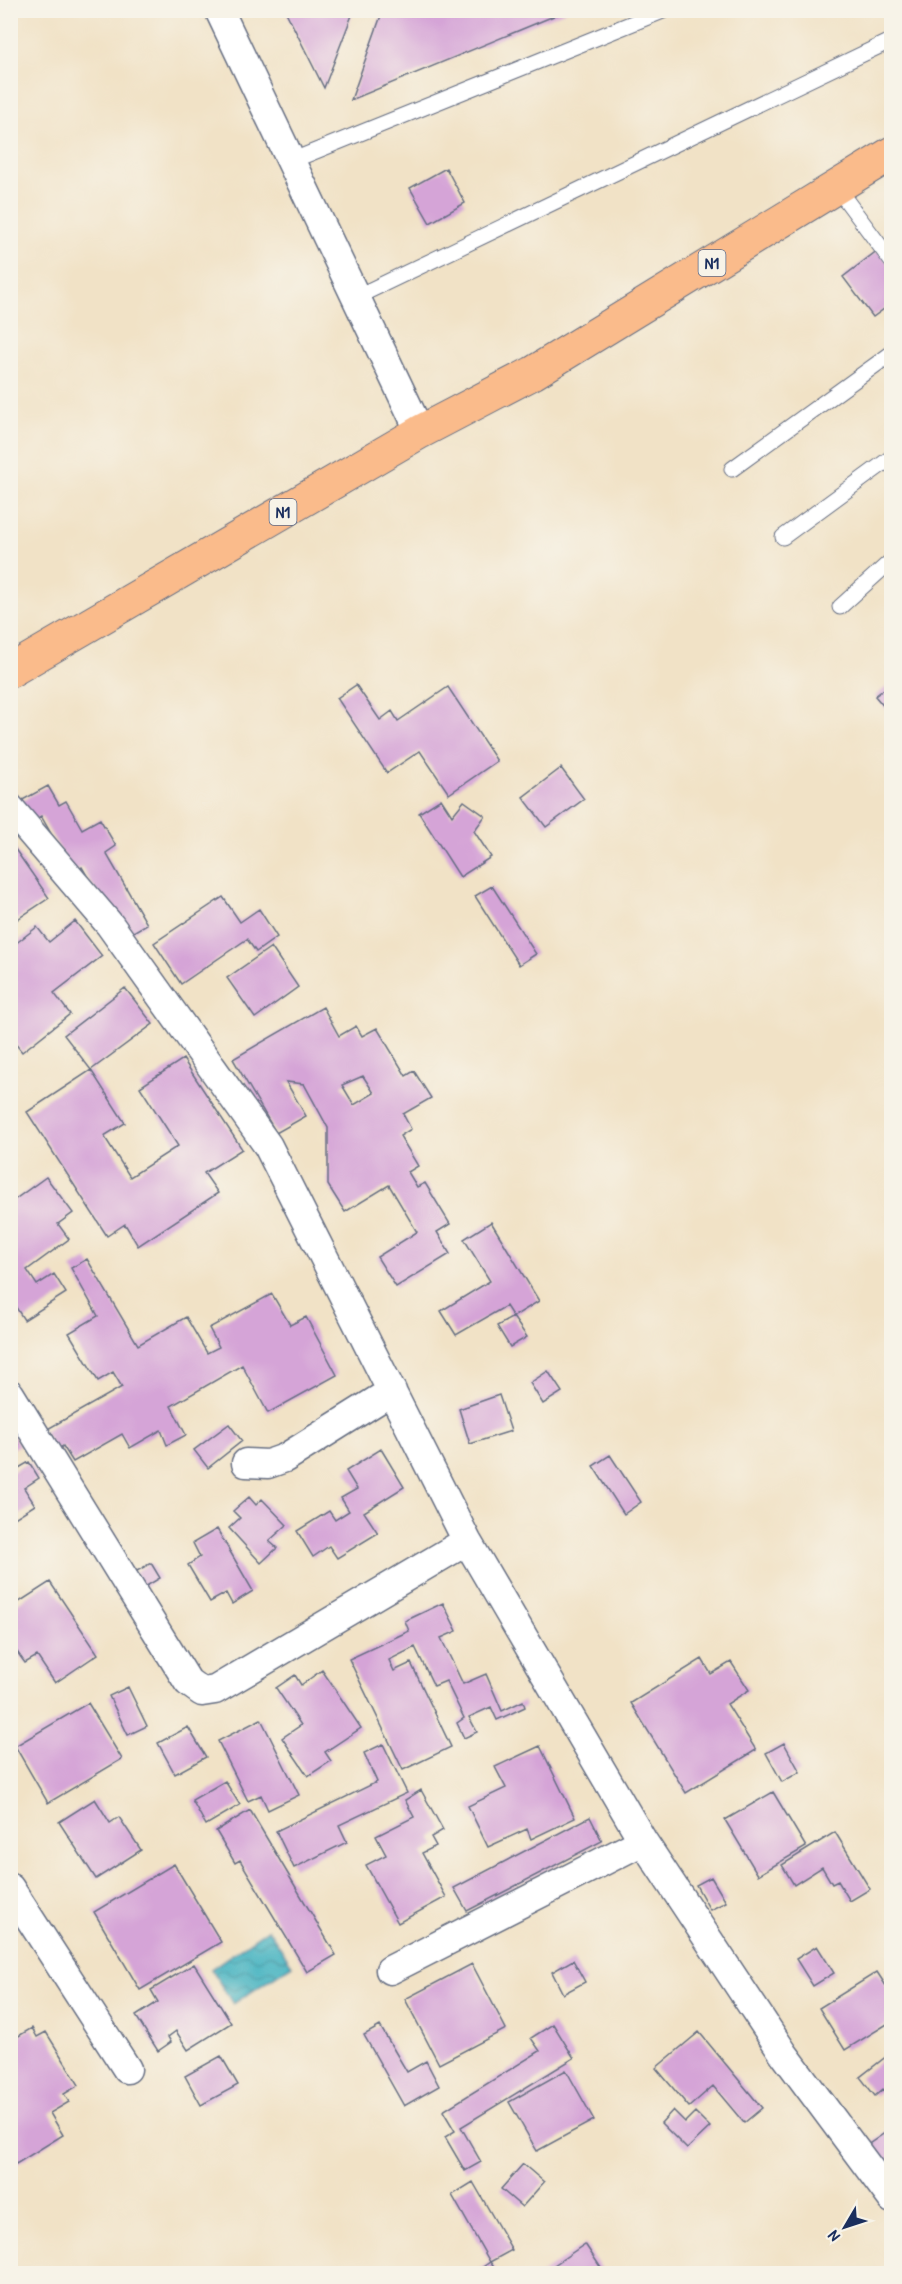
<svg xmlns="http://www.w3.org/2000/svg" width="902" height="2284" font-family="'Patrick Hand',sans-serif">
  <defs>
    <pattern id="water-waves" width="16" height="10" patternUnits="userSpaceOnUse" patternTransform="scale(1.5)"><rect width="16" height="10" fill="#45b3c1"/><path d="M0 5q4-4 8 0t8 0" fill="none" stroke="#3992a0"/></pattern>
  </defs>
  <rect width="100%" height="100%" fill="#f7f3e8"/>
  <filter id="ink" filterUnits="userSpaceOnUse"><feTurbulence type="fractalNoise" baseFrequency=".0167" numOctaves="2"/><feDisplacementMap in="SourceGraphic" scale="12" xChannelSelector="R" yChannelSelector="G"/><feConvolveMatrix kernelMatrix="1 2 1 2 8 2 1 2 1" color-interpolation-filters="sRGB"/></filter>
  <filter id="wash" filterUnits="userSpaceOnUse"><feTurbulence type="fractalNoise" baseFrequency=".008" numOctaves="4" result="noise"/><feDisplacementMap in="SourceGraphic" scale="24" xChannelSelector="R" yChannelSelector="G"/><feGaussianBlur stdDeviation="1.35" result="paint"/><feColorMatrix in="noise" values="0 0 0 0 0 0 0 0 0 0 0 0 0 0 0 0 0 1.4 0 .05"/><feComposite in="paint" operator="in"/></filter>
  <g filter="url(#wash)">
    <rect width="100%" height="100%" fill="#f1e2c6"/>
    <!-- water -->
    <path fill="url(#water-waves)" stroke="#307190" stroke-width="1.5" d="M268,1929L292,1965L233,2004L211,1969Z"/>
    <g id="blocks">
      <!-- building -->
      <path fill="#d5a4d7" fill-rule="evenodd" d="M285,10H354L324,88Z
        M383,10H566V11L351,100Z
        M446,168L465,203L430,223L410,188Z
        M878,250L892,268V303L873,317L843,277Z
        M892,683V716L875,696Z
        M356,685L380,720L392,711L398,721L448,687L497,761L449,794L420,751L387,773L337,698Z
        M561,768L584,799L546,827L523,797Z
        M48,786L59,805L66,801L82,829L100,819L116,846L106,853L147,924L123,938L82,867L73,872L41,816L28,823L17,803Z
        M441,799L452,816L464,801L485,816L474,831L491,857L460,877L419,813Z
        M10,842L49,898L10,924Z
        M492,886L536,954L519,965L475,896Z
        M223,897L240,922L259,909L277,937L256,952L247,939L181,984L154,943Z
        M75,921L102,956L54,993L70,1014L22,1052L10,1037V948L37,927L49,942Z
        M271,947L298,987L255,1018L227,978Z
        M125,988L153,1024L91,1070L64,1035Z
        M323,1007L339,1036L356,1026L362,1036L377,1028L406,1076L414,1071L431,1098L403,1114L411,1129L400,1136L418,1166L408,1172L417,1187L425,1183L450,1224L437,1232L450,1254L396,1287L377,1257L417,1232L389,1185L345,1212L328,1185V1128L304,1084L286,1082L306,1116L276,1133L233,1059ZM363,1076L374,1093L354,1105L342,1085Z
        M183,1059L242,1149L204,1173L218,1193L138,1246L125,1224L107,1236L27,1112L91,1070L125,1123L104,1136L130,1177L178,1146L140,1087Z
        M46,1177L73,1213L58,1224L69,1239L27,1270L37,1285L54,1274L66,1293L24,1320L12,1301L10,1302V1203Z
        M491,1222L539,1301L513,1317L506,1306L456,1335L441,1311L490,1281L464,1239Z
        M87,1259L138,1345L186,1317L207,1353L219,1347L209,1328L272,1294L290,1325L306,1317L337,1375L268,1413L242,1365L171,1406L186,1435L167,1445L161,1430L130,1448L122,1434L73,1462L63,1446L55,1451L44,1431L122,1387L113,1372L98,1381L69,1333L98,1316L71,1268Z
        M513,1317L527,1337L510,1347L497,1326Z
        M548,1371L562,1392L543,1404L530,1383Z
        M499,1395L511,1431L470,1444L459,1409Z
        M229,1424L242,1441L208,1468L194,1450Z
        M10,1430L19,1445L10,1450Z
        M381,1449L404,1487L364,1512L378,1533L337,1558L329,1546L313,1557L297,1531L329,1511L335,1520L349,1511L341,1498L357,1489L346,1471Z
        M610,1455L641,1502L624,1514L593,1466Z
        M29,1462L39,1478L24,1488L35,1505L10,1521V1473Z
        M249,1497L256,1505L262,1499L287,1525L269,1541L277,1548L261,1563L229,1528L240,1518L233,1511Z
        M217,1529L253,1591L232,1604L226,1593L210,1602L188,1565L200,1557L193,1543Z
        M151,1563L160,1578L143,1588L135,1572Z
        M50,1582L98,1654L55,1683L37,1656L25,1663L10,1642V1602L13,1606Z
        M443,1603L457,1631L441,1638L463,1684L486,1674L502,1711L523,1701L525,1707L497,1720L491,1707L469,1717L477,1732L464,1738L457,1723L464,1718L446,1681L434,1686L415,1647L389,1660L394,1671L411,1663L451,1747L403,1770L349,1659L409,1631L405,1621Z
        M702,1659L711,1674L731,1662L749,1690L727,1704L756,1750L686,1793L631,1703Z
        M322,1670L361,1728L325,1752L331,1761L308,1776L282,1738L301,1725L276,1688L295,1675L301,1685Z
        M128,1687L147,1726L128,1735L109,1696Z
        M88,1703L122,1759L48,1803L15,1746Z
        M261,1719L299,1795L268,1810L261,1795L248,1801L218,1741Z
        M188,1727L206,1757L175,1774L158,1743Z
        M784,1743L800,1772L782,1782L766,1753Z
        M383,1744L407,1793L339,1825L347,1842L294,1868L276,1831L377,1782L364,1753Z
        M540,1746L575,1818L531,1839L527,1829L488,1847L468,1806L506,1788L495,1767Z
        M225,1781L240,1805L206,1825L192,1800Z
        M421,1790L443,1830L431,1837L436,1846L422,1853L446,1897L398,1923L366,1865L386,1855L376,1836L414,1817L405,1800Z
        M773,1792L806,1847L758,1875L725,1820Z
        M95,1799L110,1823L119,1817L141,1850L96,1879L59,1822Z
        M250,1810L336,1955L307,1972L240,1860L235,1863L216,1831Z
        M590,1817L602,1841L467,1911L454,1888Z
        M835,1832L870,1889L850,1901L838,1881L832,1884L822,1867L794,1885L782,1865Z
        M174,1864L221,1942L140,1990L94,1912Z
        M711,1877L726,1902L710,1910L696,1885Z
        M817,1946L834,1973L813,1986L796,1959Z
        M573,1960L585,1982L563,1994L552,1972Z
        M194,1964L231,2023L188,2050L176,2031L168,2037L171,2042L158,2051L136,2016L158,2002L151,1990Z
        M472,1964L506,2029L439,2064L405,1999Z
        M877,1972L892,1995V2021L845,2050L819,2008Z
        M553,2024L574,2058L461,2127L481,2162L465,2171L445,2137L455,2131L443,2111L540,2051L531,2038Z
        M380,2026L407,2072L426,2061L439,2086L404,2106L364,2035Z
        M32,2028L37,2037L46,2032L79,2085L64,2094L69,2102L50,2113L63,2135L16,2164L10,2155V2041Z
        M699,2032L762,2108L744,2123L713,2086L689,2107L656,2068Z
        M892,2052V2100L883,2089L875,2096L860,2077Z
        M221,2056L238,2085L201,2105L185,2076Z
        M566,2070L594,2120L537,2151L509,2102Z
        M673,2110L685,2122L695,2112L710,2127L687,2149L661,2123Z
        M892,2128V2158L880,2166L866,2146Z
        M523,2164L544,2182L522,2207L501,2189Z
        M473,2182L512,2250L490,2262L452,2195Z
        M585,2244L605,2274H541Z
        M490,2262L499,2274H473Z"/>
    </g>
  </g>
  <g filter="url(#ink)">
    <use href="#blocks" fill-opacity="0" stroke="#666e82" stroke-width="1.5"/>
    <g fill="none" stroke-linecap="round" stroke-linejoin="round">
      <!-- service casing -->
      <g stroke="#666e82" stroke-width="17">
        <path id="service" d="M291,161L665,10
          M837,188L892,262
          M356,297L892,40
          M732,469L892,353
          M783,537L892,457
          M840,607L892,560"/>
      </g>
      <!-- minor casing -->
      <g stroke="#666e82" stroke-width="31">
        <path id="minor" d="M219,10L420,432
          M10,808L110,925L268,1146L467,1541L643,1841L784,2054L892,2199
          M10,1394L188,1682L202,1692L215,1690L467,1541
          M246,1463L268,1464L285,1458L392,1391
          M10,1888L127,2069
          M390,1970L643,1841"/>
      </g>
      <!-- trunk casing -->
      <g stroke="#666e82" stroke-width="35">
        <path id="trunk" d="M10,671L420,432L533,373L892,153"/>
      </g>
      <!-- service -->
      <use href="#service" stroke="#fff" stroke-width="15"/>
      <!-- minor -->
      <use href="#minor" stroke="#fff" stroke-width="28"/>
      <!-- trunk -->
      <use href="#trunk" stroke="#fabb8b" stroke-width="33"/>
    </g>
  </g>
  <g text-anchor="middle" stroke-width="5" stroke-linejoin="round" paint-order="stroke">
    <!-- shield labels -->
    <g fill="#f7f3e8" stroke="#5d6a87" stroke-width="1.5">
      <rect x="698.5" y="250" width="27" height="26" rx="4.5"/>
      <rect x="269.5" y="499" width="27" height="26" rx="4.5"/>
    </g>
    <g font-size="16" font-weight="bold" fill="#1b2f5e">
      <text x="712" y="269">N1</text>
      <text x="283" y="518">N1</text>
    </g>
  </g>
  <!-- margin -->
  <rect width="902" height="2284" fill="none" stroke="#f7f3e8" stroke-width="36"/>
  <!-- north arrow -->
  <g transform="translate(845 2227) rotate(231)" stroke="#f7f3e8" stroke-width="4.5" paint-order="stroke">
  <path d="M0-4.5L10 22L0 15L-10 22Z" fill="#1b2f5e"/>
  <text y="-9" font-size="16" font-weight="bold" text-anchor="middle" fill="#1b2f5e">N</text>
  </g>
</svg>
